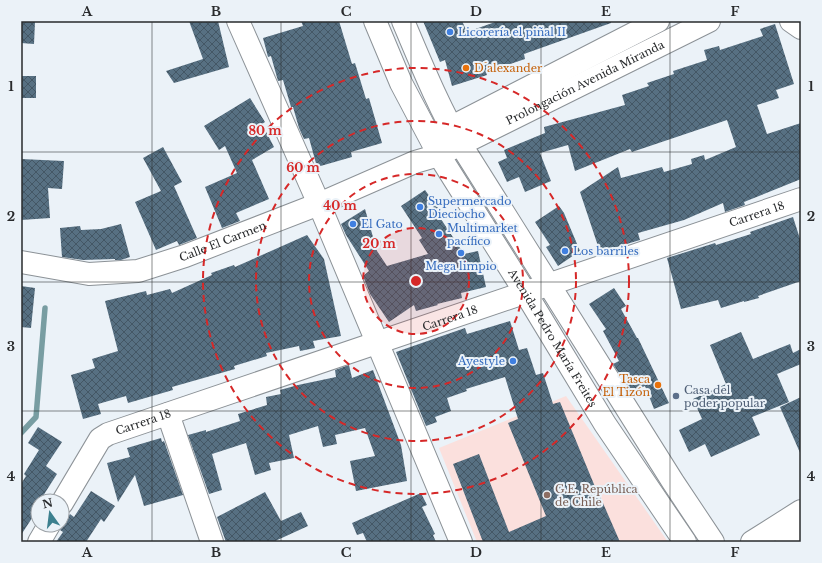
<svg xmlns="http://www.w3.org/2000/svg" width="822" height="563" font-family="'Libre Baskerville',serif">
  <defs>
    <pattern id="building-cross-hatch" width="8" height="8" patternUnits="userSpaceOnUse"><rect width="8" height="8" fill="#577082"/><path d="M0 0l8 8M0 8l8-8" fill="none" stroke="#445765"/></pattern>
  </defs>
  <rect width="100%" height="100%" fill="#ebf2f8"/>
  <!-- education -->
  <path fill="#fbe0dd" d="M566,396L668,542H477L439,448Z"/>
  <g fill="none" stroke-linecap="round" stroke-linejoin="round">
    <!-- stream -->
    <path stroke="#789da2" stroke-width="5.5" d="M21,433L36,417L45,308"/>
  </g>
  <!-- building -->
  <path fill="url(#building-cross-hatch)" d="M21,21L35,22L34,44L21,43Z
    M189,21H218L229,67L174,83L166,71L203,59Z
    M301,21H339L352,64L355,63L366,99L369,98L382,143L351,152L352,157L317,167L309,138L304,139L299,128L293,107H291L283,80L278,81L271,56L268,57L263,38L303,26Z
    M423,21H462L467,32L498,21H611V23L524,54L525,59L486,72L487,75L452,86L445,60L440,62Z
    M775,24L794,84L776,90L779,98L757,105L767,134L801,123V179L744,202L745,205L725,212L723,203L684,220L638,233L640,240L600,252L580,192L618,167L621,178L662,167L664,172L692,164L691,159L704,155L705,160L736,147L727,120L632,152L630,149L575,171L568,145L540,153L551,181L525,192L519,177L507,182L498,162L507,158L504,150L545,133L544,127L625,105L622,95L649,86L647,83L674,74L673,71L707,60L704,50L719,46L720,50L763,36L760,29Z
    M21,76H36V98H21Z
    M250,98L265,122L262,124L274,147L252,160L269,199L236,213L240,221L222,228L205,187L237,173L225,146L219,150L204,126Z
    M163,147L182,182L174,186L197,238L179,245L177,241L156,250L135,202L161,191L143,158Z
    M21,159L64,161L62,189L48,188L50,218L21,220Z
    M425,190L438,208L435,210L464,254L478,251L486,287L461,293L462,298L437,304L438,305L416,311L414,305L389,322L370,294L363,276L369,271L346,235L341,224L365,209L377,251L387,266L428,254L419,240L422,238L401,206Z
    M559,206L564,213L580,251L558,266L546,247L550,245L535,222Z
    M793,217L801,242V281L758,296L759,298L744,302V301L721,308L718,300L681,309L667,258L715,243L716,245L751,234L750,232Z
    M121,224L130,257L121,260H115V259L83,260L62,257L60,228L80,226L81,230L101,229Z
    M307,235L324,259L341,336L313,341L315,348L300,351L299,346L266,353L267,356L234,366L235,369L172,387L173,390L128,403L126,396L98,404L101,414L83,419L71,375L95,368L92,359L118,351L105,301L146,291L147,295L170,289L172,293L212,275L211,273L234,265L235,267Z
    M21,286L35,288L31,328L21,327Z
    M614,288L626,306L621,309L637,338H638L669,403L654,409L645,386L631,392L613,364L619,361L603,331L606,329L589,304Z
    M510,321L519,350L527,348L536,375L543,373L553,404L560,402L598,494H599L620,542H483L453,464L479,454L509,532L546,516L508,423L518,419L505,377L466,389L467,391L447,398L451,411L435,417L437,422L426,426L396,352L465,328L467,334Z
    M741,332L753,359L790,344L793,353L801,349V364L777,374L789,402L752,417L760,435L711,457L705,444L689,452L679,430L702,419L693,399L726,384L710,345Z
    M349,365L352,378L373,370L401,445L407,481L356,491L350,461L375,456L365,428L335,435L337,444L323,447L318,426L289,435L294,458L269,463L271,470L255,475L246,443L212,454L222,490L209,494L188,435L206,430V432L240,421L238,414L267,405L266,397L281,394L280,390L298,385L336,377L335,370Z
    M801,397V455L780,407Z
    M38,427L62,442L46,466L57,474L43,496L46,498L44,501H38V509L21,535V484L26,476L24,474L39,450L28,443Z
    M161,438L162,442L164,441L183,495L144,506L135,475L118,502L107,463L130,457L127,448Z
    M91,491L115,506L104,522L101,519L86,542H56L63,532L60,530L70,514L74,517Z
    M265,492L281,521L301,512L308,526L273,542H226L217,517Z
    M421,493L427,505L422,507L435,534L433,535L436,542H367L363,533L357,535L352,523Z"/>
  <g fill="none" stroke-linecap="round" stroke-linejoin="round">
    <!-- minor casing -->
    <g stroke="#8c9297" stroke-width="24">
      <g id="minor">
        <path d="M238,21L319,204L461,542"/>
        <path id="s1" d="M375,21L401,83L439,155L525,292L605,424L685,542"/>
        <path d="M403,21C421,63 438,106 461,145L673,482L713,542"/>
        <path d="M791,21L801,28"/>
        <path d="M438,134L658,21"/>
        <path id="s2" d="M21,262L89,274L138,271L185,256L319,204L415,162L439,155L709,21"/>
        <path d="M168,414L212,542"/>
        <path id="s3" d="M62,503L100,439L108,434L801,199"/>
        <path d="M39,542L49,525"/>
        <path d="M752,542L801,511"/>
        <path d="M786,542L801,533"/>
      </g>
    </g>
    <!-- minor -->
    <use href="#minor" stroke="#fff" stroke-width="22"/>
  </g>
  <!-- grid -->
  <path fill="none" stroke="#292b2d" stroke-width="1" stroke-opacity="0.55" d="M152,21V542M281,21V542M411,21V542M541,21V542M670,21V542M21,152H801M21,282H801M21,411H801"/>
  <!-- distance rings -->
  <circle cx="416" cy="281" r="53" fill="#d62828" fill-opacity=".12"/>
  <g fill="none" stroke="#d62828" stroke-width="2" stroke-dasharray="7 5">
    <circle cx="416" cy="281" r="53"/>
    <circle cx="416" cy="281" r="107"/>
    <circle cx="416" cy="281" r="160"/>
    <circle cx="416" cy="281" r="213"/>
  </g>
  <!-- markers -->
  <g fill="#3f7fe0" stroke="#ebf2f8" stroke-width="1.5">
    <circle cx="450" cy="32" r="4"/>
    <circle cx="420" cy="207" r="4"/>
    <circle cx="353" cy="224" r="4"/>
    <circle cx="439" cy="234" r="4"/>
    <circle cx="565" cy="251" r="4"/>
    <circle cx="461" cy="253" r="4"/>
    <circle cx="513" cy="361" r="4"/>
  </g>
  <g fill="#e8710a" stroke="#ebf2f8" stroke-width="1.5">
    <circle cx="466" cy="68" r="4"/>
    <circle cx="658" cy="385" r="4"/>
  </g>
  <circle fill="#5c6f8a" stroke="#ebf2f8" stroke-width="1.5" cx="676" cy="396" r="4"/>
  <circle fill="#8d6e63" stroke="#ebf2f8" stroke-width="1.5" cx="547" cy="495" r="4"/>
  <g text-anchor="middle" stroke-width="4" stroke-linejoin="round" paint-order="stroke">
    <!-- shop labels -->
    <g font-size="11" fill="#366cbe" stroke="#ebf2f8" text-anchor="start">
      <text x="458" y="36">Licorería el piñal II</text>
      <text x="428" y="205">Supermercado<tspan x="428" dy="13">Dieciocho</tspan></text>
      <text x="361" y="228">El Gato</text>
      <text x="447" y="232">Multimarket<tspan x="447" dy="13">pacífico</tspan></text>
      <text x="573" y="255">Los barriles</text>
      <text x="461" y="270" text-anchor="middle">Mega limpio</text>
      <text x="505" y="365" text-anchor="end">Ayestyle</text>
    </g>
    <!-- food labels -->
    <g font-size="11" fill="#c56008" stroke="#ebf2f8" text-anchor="start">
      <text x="474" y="72">D´alexander</text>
      <text x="650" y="383" text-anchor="end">Tasca<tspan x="650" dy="13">El Tizón</tspan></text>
    </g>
    <!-- street labels -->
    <g font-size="11" fill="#292b2d" stroke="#ebf2f8">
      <text dy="4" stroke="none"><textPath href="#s2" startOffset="604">Prolongación Avenida Miranda</textPath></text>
      <text dy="4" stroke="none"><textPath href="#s3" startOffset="769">Carrera 18</textPath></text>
      <text dy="4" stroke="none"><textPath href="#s2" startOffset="208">Calle El Carmen</textPath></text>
      <text dy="4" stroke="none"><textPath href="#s3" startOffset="445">Carrera 18</textPath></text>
      <text dy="4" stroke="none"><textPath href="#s1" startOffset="364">Avenida Pedro María Freites</textPath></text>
      <text dy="4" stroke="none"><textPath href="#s3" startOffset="121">Carrera 18</textPath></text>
    </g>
    <!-- service labels -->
    <g font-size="11" fill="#4e5e75" stroke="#ebf2f8" text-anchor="start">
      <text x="684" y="394">Casa del<tspan x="684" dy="13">poder popular</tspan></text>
    </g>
    <!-- education labels -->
    <g font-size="11" fill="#785e54" stroke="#ebf2f8" text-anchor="start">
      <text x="555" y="493">G.E. República<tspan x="555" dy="13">de Chile</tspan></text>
    </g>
  </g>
  <circle cx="416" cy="281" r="6" fill="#d62828" stroke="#ebf2f8" stroke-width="2"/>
  <g font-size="12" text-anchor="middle" font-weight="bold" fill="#d62828" stroke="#ebf2f8" stroke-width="4" stroke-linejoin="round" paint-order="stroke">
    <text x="265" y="135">80 m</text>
    <text x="303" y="172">60 m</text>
    <text x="340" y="210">40 m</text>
    <text x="379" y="248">20 m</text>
  </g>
  <!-- border -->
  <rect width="822" height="563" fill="none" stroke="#ebf2f8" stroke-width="44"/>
  <!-- north arrow -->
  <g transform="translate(50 513) rotate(346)"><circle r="19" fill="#ebf2f8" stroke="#9da2a7"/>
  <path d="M0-3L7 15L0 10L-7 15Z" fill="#3c808f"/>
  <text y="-6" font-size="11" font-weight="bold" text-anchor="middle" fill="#292b2d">N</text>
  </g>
  <rect x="22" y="22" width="778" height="519" fill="none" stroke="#292b2d" stroke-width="1.5"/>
  <g font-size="13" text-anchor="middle" font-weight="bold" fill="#292b2d">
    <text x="87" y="16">A</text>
    <text x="216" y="16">B</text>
    <text x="346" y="16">C</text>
    <text x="476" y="16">D</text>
    <text x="606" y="16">E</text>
    <text x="735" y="16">F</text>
    <text x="11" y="91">1</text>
    <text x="811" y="91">1</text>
    <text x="11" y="221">2</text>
    <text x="811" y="221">2</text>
    <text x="11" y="351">3</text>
    <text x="811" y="351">3</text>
    <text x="11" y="481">4</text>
    <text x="811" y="481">4</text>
    <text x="87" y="557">A</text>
    <text x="216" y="557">B</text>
    <text x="346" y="557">C</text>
    <text x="476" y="557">D</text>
    <text x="606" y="557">E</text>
    <text x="735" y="557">F</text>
  </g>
</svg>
